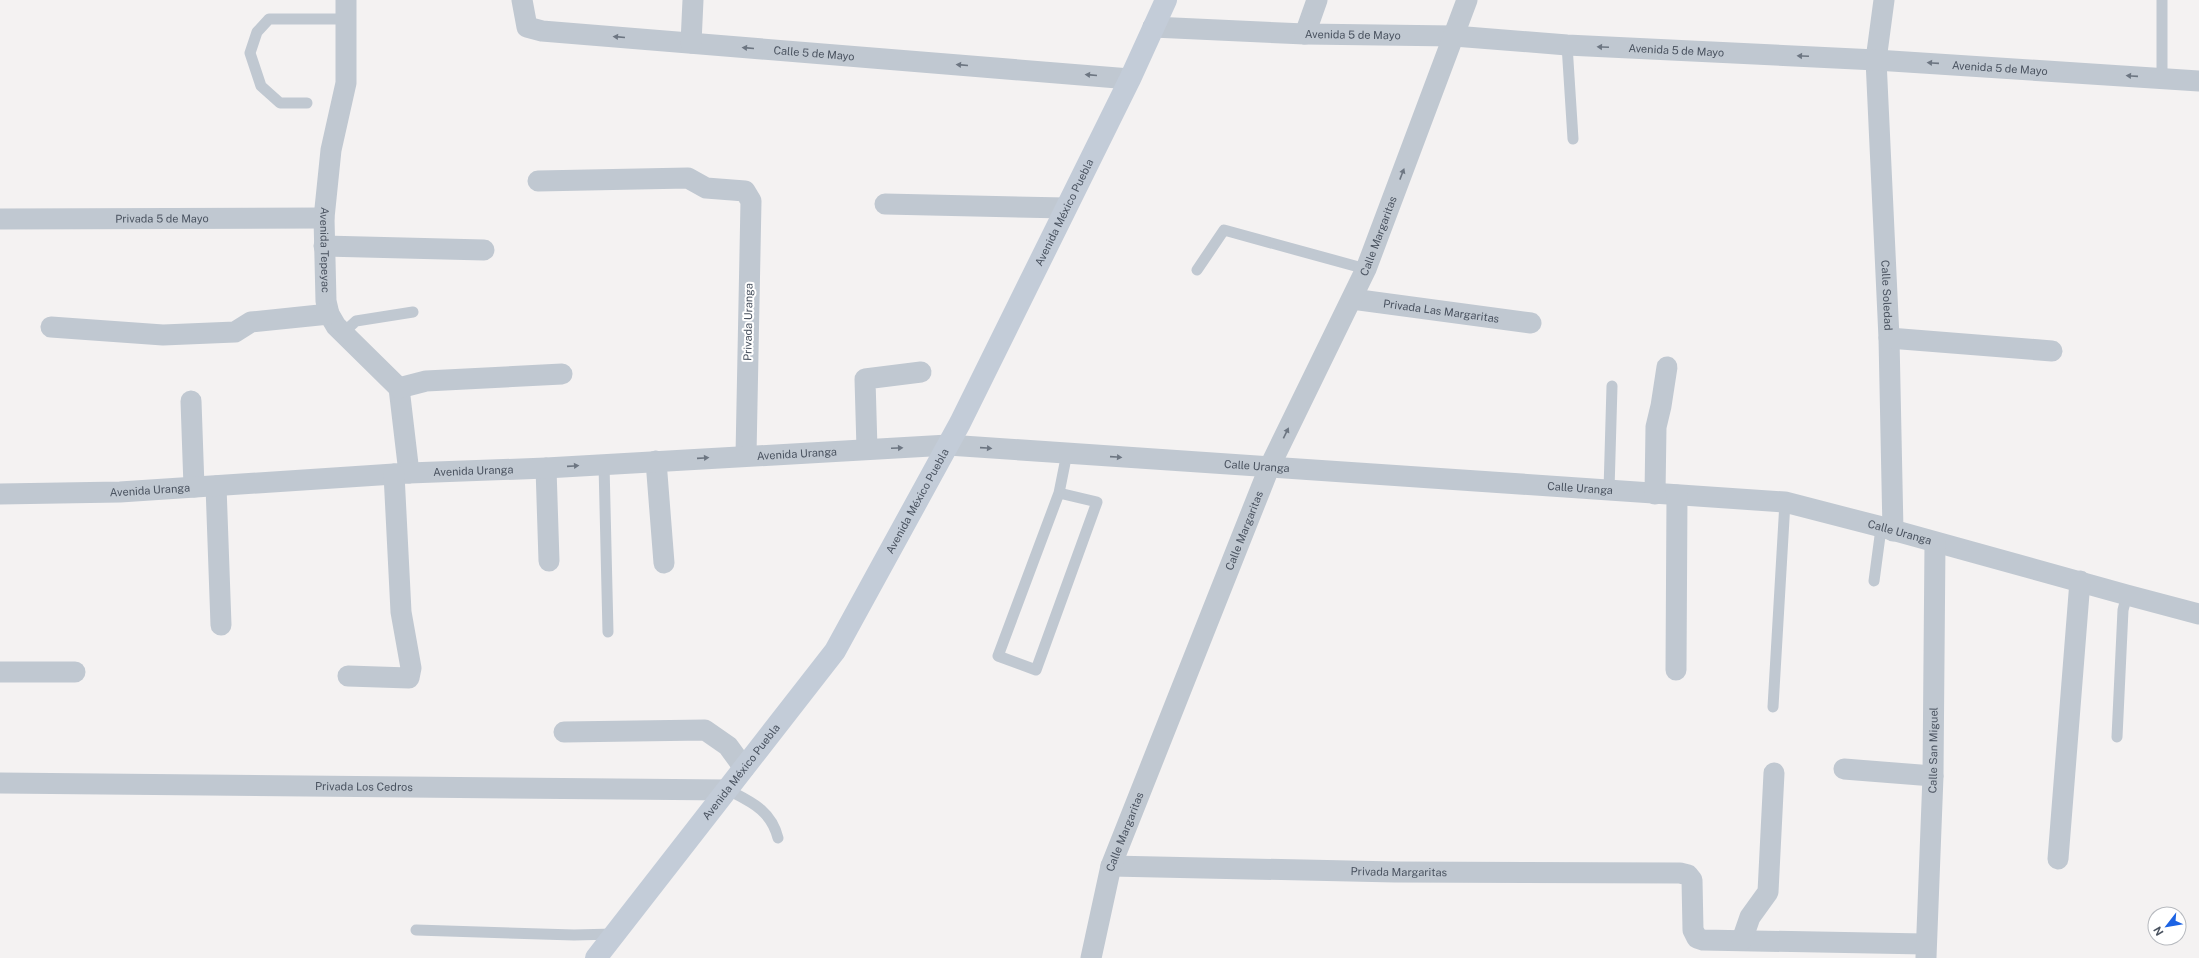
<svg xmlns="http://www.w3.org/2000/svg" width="2199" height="958" font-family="'Public Sans',sans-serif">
  <rect width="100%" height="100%" fill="#f4f2f2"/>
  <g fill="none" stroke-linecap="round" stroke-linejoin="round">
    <!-- lane -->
    <path stroke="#c0c8d1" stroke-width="11" d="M1567,45L1573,139
      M2162,78V0
      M307,103H280L261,86L250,53L257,32L269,19H346
      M1197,270L1224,230L1366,269
      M343,333L356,321L413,312
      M604,464L608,632
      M1609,490L1612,386
      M1059,493L1097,502L1036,670L998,656L1059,493L1067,453
      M1874,581L1880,536L1878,526
      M1773,707L1785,502
      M2117,737L2123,610L2127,595
      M728,790C751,802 771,810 778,838
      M416,930L574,935L614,934"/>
    <!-- street -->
    <g stroke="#c0c8d1" stroke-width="21">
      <path id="s1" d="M346,0V83L331,150L324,218L326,301L329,314L336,326L399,388L409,473"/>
      <path id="s2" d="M522,0L527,27L542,31L1130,79"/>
      <path id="s3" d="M1884,0L1876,60L1889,338L1893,531"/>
      <path id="s4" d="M1153,27L1305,34L1454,36L1567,45L1876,60L2199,81"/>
      <path d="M1305,34L1317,0"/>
      <path d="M691,43L693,0"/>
      <path d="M538,181L688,178L706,188L745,191L751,201L746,455"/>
      <path d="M885,204L1066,208"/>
      <path id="s5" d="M0,219L324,218"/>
      <path d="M324,246L484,250"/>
      <path id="s6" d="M1352,299L1531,323"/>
      <path d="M51,327L163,335L235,332L251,322L329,314"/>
      <path d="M1889,338L2052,351"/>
      <path d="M399,388L426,381L562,374"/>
      <path d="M191,401L194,487"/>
      <path d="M867,449L865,379L921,372"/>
      <path d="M656,461L664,563"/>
      <path d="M546,468L549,561"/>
      <path d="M216,486L221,625"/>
      <path id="s7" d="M0,494L120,492L409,473L546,468L948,445L1785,502L1878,526L2127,595L2199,614"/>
      <path d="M1655,494L1656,427L1661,406L1667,367"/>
      <path d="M1676,670L1677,495"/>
      <path d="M0,672H75"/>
      <path d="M348,676L409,678L411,668L401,612L394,474"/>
      <path d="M564,732L705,730L728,746L744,768"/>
      <path d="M1844,769L1933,776"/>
      <path id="s8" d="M0,783L728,790"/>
      <path d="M2058,859L2080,581"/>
      <path id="s9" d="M1111,866L1395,872L1680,873L1688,875L1692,880L1693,930L1697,938L1703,940L1925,944"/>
      <path d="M1742,940L1750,917L1768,892L1774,773"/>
      <path id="s10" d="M1926,957L1933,776L1935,543"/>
      <path id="s11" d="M1091,958L1111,866L1269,468L1366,269L1467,0"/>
    </g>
    <!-- secondary -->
    <path stroke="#c3ccd8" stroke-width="22" id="s12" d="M596,958L835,651L960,423L1130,79L1166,0"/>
  </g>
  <!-- one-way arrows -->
  <defs><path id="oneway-solid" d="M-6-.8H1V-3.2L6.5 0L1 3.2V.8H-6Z"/></defs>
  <g fill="#6d7682">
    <use href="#oneway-solid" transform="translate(619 37) rotate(-175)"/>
    <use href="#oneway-solid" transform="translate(1603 47) rotate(-177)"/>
    <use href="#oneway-solid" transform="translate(748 48) rotate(-175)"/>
    <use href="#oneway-solid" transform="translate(1803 56) rotate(-177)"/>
    <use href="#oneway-solid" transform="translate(1933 63) rotate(-176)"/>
    <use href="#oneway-solid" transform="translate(962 65) rotate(-175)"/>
    <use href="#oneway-solid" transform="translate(1091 75) rotate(-175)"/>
    <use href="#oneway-solid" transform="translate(2132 76) rotate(-176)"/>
    <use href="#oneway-solid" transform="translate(1402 174) rotate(-69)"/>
    <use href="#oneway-solid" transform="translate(1286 433) rotate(-64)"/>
    <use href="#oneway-solid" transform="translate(897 448) rotate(-3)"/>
    <use href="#oneway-solid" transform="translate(986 448) rotate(4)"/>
    <use href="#oneway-solid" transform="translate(1116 457) rotate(4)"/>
    <use href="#oneway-solid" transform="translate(703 458) rotate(-4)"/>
    <use href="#oneway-solid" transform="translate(573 466) rotate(-4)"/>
  </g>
  <g text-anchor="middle" stroke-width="4" stroke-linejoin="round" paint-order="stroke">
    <!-- street labels -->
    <g font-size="11" fill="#4a5360" stroke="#fff">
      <text dy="4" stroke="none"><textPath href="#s4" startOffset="200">Avenida 5 de Mayo</textPath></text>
      <text dy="4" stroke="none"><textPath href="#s4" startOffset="524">Avenida 5 de Mayo</textPath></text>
      <text dy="4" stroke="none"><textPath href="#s2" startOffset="316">Calle 5 de Mayo</textPath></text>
      <text dy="4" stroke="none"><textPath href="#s4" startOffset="848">Avenida 5 de Mayo</textPath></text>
      <text dy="4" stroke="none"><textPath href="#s12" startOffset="884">Avenida México Puebla</textPath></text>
      <text dy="4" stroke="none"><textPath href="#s5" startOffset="162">Privada 5 de Mayo</textPath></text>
      <text dy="4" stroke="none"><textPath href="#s11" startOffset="779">Calle Margaritas</textPath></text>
      <text dy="4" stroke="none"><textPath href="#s1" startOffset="252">Avenida Tepeyac</textPath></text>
      <text dy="4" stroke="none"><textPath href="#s3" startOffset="296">Calle Soledad</textPath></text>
      <text dy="4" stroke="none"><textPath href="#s6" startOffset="90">Privada Las Margaritas</textPath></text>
      <text transform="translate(748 322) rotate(-89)" y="4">Privada Uranga</text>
      <text dy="4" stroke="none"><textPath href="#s7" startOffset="798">Avenida Uranga</textPath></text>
      <text dy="4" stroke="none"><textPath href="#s7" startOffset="1259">Calle Uranga</textPath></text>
      <text dy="4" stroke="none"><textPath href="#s7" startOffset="474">Avenida Uranga</textPath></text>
      <text dy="4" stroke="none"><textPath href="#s7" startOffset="1583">Calle Uranga</textPath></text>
      <text dy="4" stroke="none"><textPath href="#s7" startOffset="150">Avenida Uranga</textPath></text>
      <text dy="4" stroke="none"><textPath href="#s12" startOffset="560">Avenida México Puebla</textPath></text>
      <text dy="4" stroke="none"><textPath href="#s11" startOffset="455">Calle Margaritas</textPath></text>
      <text dy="4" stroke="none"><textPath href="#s7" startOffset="1907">Calle Uranga</textPath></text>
      <text dy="4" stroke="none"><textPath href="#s10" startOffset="207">Calle San Miguel</textPath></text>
      <text dy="4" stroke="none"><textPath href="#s12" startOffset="236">Avenida México Puebla</textPath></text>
      <text dy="4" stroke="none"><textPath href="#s8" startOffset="364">Privada Los Cedros</textPath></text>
      <text dy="4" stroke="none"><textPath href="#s11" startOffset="131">Calle Margaritas</textPath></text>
      <text dy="4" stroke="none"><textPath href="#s9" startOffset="288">Privada Margaritas</textPath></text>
    </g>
  </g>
  <!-- north arrow -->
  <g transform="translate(2167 926) rotate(239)"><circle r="19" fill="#ffffff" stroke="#b7babf"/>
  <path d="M0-3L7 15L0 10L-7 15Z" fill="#1c63e4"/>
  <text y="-6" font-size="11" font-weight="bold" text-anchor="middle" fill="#4a5360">N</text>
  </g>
</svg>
